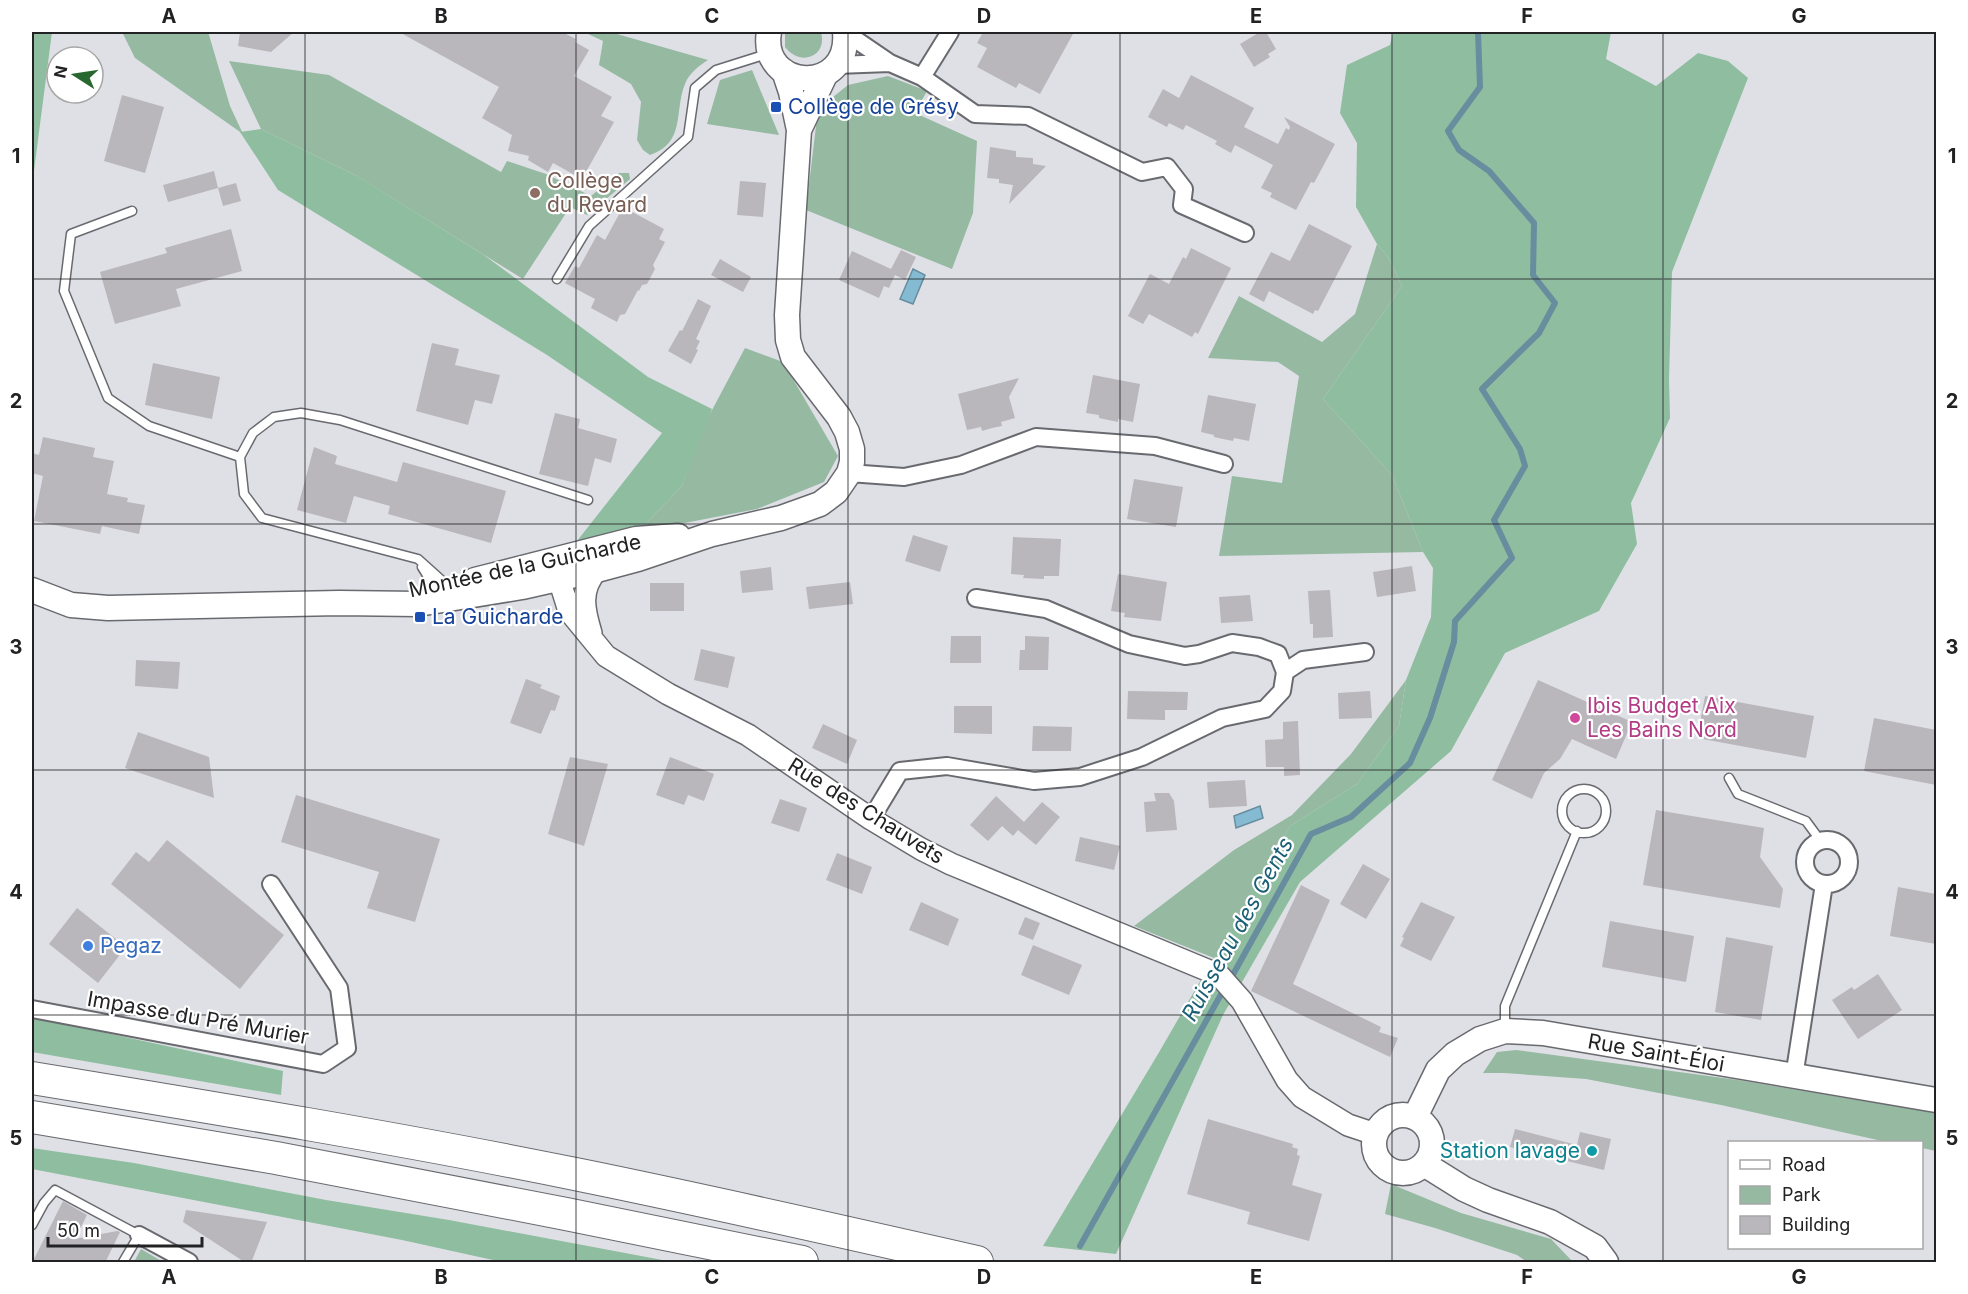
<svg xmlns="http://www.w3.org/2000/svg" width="1968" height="1294" font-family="Inter,sans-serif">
  <rect width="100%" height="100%" fill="#dfe0e6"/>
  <!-- green -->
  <path fill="#96b9a2" d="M122,32H207L209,35L230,106L243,134L135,58Z
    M587,32H610L708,60C699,66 689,73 685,84C674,111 686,143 650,155L643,150L637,140L641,102L631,84L599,65L603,41L586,33Z
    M785,32H821C828,57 800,67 785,47Z
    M229,61L329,75L501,172L507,161L546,174L591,196L619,173H629L630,179L587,215L570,207L523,279L355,175L261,129Z
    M752,70L779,135L707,124L720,80Z
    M888,76L927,91L915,113L977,141L973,213L952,269L806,210L818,109L848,85Z
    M1377,244L1388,257L1402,286L1323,399L1392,475L1423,552L1219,556L1232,476L1282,483L1299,376L1278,362L1208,358L1239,296L1322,342L1355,314Z
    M745,348L783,362L838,456L824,482L757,509L638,532L682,486L703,427Z
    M1406,680L1399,726L1357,784L1290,826L1214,958L1134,926L1234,850L1292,815L1351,754Z
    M1516,1050L1738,1080L1936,1113V1151L1922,1148V1142L1882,1141L1721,1105L1586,1079L1504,1073H1483L1497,1052Z
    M1391,1184L1461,1213L1551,1239L1573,1262H1527L1517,1255L1435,1228L1385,1214Z
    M141,1249L163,1262H139L135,1260Z"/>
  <!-- forest -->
  <path fill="#8fbda0" d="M32,32H52L32,186Z
    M1393,32H1611L1606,59L1656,86L1698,53L1728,61L1748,78L1672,272L1669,380L1670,418L1631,503L1637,544L1599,611L1505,653L1451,751L1300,882L1223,1015L1116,1254L1043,1246L1158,1054L1290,826L1357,784L1399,726L1406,680L1431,617L1433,568L1423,552L1392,475L1323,399L1402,286L1388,257L1377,244L1356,207L1357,143L1340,113L1347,65L1390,45Z
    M261,129L357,176L484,255L648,377L712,409L682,486L638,532L577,541L662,433L547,355L278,190L240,132Z
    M32,1017L283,1071L281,1095L32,1052Z
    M32,1148L134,1163L326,1200L449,1220L673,1262H502L402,1240L32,1169Z"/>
  <!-- water -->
  <path fill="#85bbd2" stroke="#678d9e" stroke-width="1.5" d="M913,269L925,275L913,304L900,299Z
    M1260,806L1263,818L1236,828L1234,816Z"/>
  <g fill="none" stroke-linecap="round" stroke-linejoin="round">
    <!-- stream -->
    <path stroke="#678d9e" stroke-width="6" d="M1230,980L1311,834L1351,817L1410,763L1430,718L1454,642L1455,621L1512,558L1494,520L1525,466L1520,449L1482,389L1539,333L1555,303L1533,275L1534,223L1489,171L1459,150L1448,131L1480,87L1478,32
      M1080,1246L1224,989"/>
  </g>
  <!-- building -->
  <path fill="#b9b6bc" d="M240,32H294L271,52L238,46Z
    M399,32H562L576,39L575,42L589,50L574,76L612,97L601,116L614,122L582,179L553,163L548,172L528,160L529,156L508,151L512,135L482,118L499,87Z
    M983,32H1074L1040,94L1019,83L1016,88L977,67L987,48L977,43Z
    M1260,32H1266L1276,49L1268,54L1270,57L1254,67L1240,44Z
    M1191,75L1254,108L1244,127L1278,144L1286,128L1289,130L1290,127L1284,117L1335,144L1314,183L1311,182L1296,210L1270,197L1272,193L1261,188L1273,165L1235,145L1231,153L1215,144L1217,141L1186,125L1183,130L1169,123L1167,127L1148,117L1163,89L1179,98Z
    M122,95L164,107L145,173L104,161Z
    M990,147L1016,151V157L1033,158V164L1046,166L1009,204L1013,185L999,183V179L987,178Z
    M214,171L218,188L168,202L163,185Z
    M740,181L766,183L763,217L737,215Z
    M236,183L241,201L223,206L218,188Z
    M623,207L664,229L659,239L665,242L653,265L655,269L647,284L642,285L639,291L638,290L625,314L620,315L617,322L591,308L595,299L565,283L575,266L579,268L597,235L605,240Z
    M1309,224L1352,246L1318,311L1315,310L1313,314L1269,291L1264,302L1249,294L1271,252L1290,261Z
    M231,229L242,271L176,289L181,306L115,324L100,272L167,253L165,248Z
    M1191,248L1231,268L1198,334L1195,332L1192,337L1149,314L1143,324L1128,316L1150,274L1169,284L1183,257L1186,259Z
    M901,250L916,257L905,280L895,275L889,288L884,286L879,298L839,280L852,251L891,269Z
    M720,259L751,277L743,292L711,275Z
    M698,299L711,306L696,339L700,341L696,349L698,350L691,364L668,351L680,330L682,331Z
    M432,343L459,349L455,365L500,375L492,404L475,400L468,425L416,411Z
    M153,363L220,377L212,419L145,405Z
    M1093,375L1140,384L1133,422L1118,419V422L1099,418V415L1086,413Z
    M1019,378L1009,397L1015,418L1001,422L1002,426L992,428L982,431L981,427L967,430L958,394Z
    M1208,395L1256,404L1249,441L1234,438L1233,441L1223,439L1214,437V435L1201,432Z
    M555,413L580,419L578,428L617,439L611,463L595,458L588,486L539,474Z
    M43,437L95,448L93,457L114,461L107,494L128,498L127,502L145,505L139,534L102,526L100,534L34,521L43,476L32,473V453L39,455Z
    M314,447L337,456L335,464L397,482L403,462L506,491L491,543L388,514L390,506L354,496L346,523L297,510Z
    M1134,479L1183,487L1176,527L1127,519Z
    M913,535L948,546L940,572L905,561Z
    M1013,537L1061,539L1059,576H1044V579L1023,578L1024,575L1011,574Z
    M1412,566L1416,591L1377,597L1373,572Z
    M771,567L773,590L742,593L740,571Z
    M1118,574L1167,582L1161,621L1124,617L1125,613L1111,611Z
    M850,582L853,604L809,609L806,587Z
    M650,583H684V611H650Z
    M1330,590L1333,637L1313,638V624H1310L1308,591Z
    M1250,595L1253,621L1221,623L1219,597Z
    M951,636H981V663H950Z
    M1025,636L1049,637L1048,670H1019L1020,650H1025Z
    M701,649L735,657L728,688L694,680Z
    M136,660L180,662L178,689L135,686Z
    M526,679L542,685L540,688L560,696L555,711L551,710L541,734L510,723Z
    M1538,680L1632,722L1616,759L1572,739L1560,759L1544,773L1532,799L1492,780Z
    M1128,691L1188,692L1187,710H1165V720L1127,719Z
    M1370,691L1372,718L1339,719L1338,693Z
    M1705,696L1814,716L1806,758L1697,738Z
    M954,706H992V734L954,733Z
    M1874,718L1936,730V785L1864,771Z
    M1298,721L1300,775L1284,776V767H1266L1265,740L1283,739V722Z
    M823,724L857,740L847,764L812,748Z
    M1033,726L1072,727L1071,751H1032Z
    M138,732L209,757L214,798L125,768Z
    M570,757L608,764L584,846L548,834Z
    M670,757L714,774L704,801L688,795L684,805L656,795Z
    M1245,780L1247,806L1209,808L1207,782Z
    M1154,793H1169L1174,801L1177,830L1146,832L1144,802L1156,801Z
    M296,795L440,839L415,922L367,908L379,872L281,842Z
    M996,796L1024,822L1042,802L1060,817L1036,845L1018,830L1013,836L1002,826L988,841L970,825Z
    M780,799L807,808L799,832L771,823Z
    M1656,810L1764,828L1760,857L1783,889L1780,908L1643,885Z
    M1080,837L1120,846L1114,870L1075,861Z
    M167,840L284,935L240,989L111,884L136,852L149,862Z
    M837,853L872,867L862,894L826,880Z
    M1363,864L1390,879L1366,919L1340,904Z
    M1301,885L1330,900L1293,984L1381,1027L1379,1032L1398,1038L1390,1057L1251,991Z
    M1898,887L1936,894V944L1890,936Z
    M921,902L959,919L948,946L909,930Z
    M1421,902L1455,917L1431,961L1400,946L1404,938L1402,937Z
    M77,908L126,947L98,983L49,944Z
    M1025,917L1040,923L1033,940L1018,934Z
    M1610,921L1694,936L1686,982L1602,967Z
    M1726,937L1773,946L1761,1020L1715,1012Z
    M1033,945L1082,965L1069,995L1021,975Z
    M1878,974L1902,1010L1858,1039L1832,1000L1852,987L1854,990Z
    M1208,1119L1293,1144L1292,1147L1298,1149L1297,1155L1300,1156L1292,1185L1322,1194L1309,1241L1247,1224L1250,1212L1187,1194Z
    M1515,1129L1577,1145L1580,1132L1611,1139L1604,1170L1510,1147Z
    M63,1201L87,1215L75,1239L117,1231L120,1232L105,1263H32Z
    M186,1210L267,1222L251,1263H246L183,1222Z"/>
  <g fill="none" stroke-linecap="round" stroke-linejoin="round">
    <!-- service casing -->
    <g stroke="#696a6f" stroke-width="11">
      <path id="service" d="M132,211L71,234L64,291L108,398L149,426L240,457
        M557,279L589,226L688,137L695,88L716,70L770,53
        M422,567L435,588
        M448,586L418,559L262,518L244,494L240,457L253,433L274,417L301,413L340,420L588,500
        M1729,778L1738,794L1806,821L1820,840
        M1562 811a22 22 0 1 1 44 0a22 22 0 1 1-44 0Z
        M1505,1030V1006L1577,831
        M32,1225L44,1203L55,1190L139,1235L123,1262"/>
    </g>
    <!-- minor casing -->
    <g stroke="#696a6f" stroke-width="20">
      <path id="minor" d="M846,33L890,63
        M836,65L890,63L922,77L975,114L1028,116L1142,172L1167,167L1184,189L1182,205L1245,233
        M922,77L950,32
        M849,473L904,477L961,465L1036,437L1155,446L1224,464
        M1285,672L1303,660L1365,652
        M871,819L900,771L947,766L1034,781L1080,777L1142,757L1222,718L1265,709L1282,691L1285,672L1278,654L1259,647L1232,643L1199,654L1185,656L1129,644L1046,609L976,598
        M1805 862a22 22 0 1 1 44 0a22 22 0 1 1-44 0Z
        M32,1009L323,1064L347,1048L339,988L271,884
        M1794,1077L1824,884
        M139,1235L189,1262"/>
    </g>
    <!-- tertiary casing -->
    <g stroke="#696a6f" stroke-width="24">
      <path id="tertiary" d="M569,565L559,579L569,611L606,656L668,694L748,735L871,819L921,849L951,864L1219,975L1242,1001L1287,1080L1302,1097L1348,1125L1375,1134
        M591,633C584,610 579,590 597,570"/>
    </g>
    <!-- secondary casing -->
    <g stroke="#696a6f" stroke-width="27">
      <path id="secondary" d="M769,32C759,91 851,96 845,32
        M799,130L825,75
        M475,580L636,539L678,536
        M32,590L71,605L108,608L339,603L418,604L522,587L597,570L638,559L712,534L781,518L820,504L836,492L849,473L852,462V449L847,432L839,417L793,357L788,340L787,315L799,130L791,92L784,71
        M1374 1144a29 29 0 1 1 58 0a29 29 0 1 1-58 0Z
        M1415,1117L1438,1070L1455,1054L1480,1039L1505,1031L1543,1033L1936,1100
        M1424,1164L1464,1189L1488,1200L1550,1222L1595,1247L1606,1262"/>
    </g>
    <!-- motorway casing -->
    <g stroke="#696a6f" stroke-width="34">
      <path id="motorway" d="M32,1078C215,1108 398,1138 580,1175C713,1202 845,1232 977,1262
        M32,1117L276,1158L566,1214L802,1262"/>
    </g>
    <!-- service -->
    <use href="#service" stroke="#fff" stroke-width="8"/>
    <!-- minor -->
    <use href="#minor" stroke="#fff" stroke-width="16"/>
    <!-- tertiary -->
    <use href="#tertiary" stroke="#fff" stroke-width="21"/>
    <!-- secondary -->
    <use href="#secondary" stroke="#fff" stroke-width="24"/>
    <!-- motorway -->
    <use href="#motorway" stroke="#fff" stroke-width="32"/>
  </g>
  <!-- grid -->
  <path fill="none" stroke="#222224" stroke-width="1.5" stroke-opacity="0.55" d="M305,32V1262M576,32V1262M848,32V1262M1120,32V1262M1392,32V1262M1663,32V1262M32,279H1936M32,524H1936M32,770H1936M32,1015H1936"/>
  <!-- markers -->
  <g fill="#1a4fb4" stroke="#fff" stroke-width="2">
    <rect x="770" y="101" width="12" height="12" rx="3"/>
    <rect x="414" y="611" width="12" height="12" rx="3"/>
  </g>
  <circle fill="#8d6e63" stroke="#fff" stroke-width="2" cx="535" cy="193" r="6"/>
  <circle fill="#d1479c" stroke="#fff" stroke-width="2" cx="1575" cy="718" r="6"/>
  <circle fill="#3f7fe0" stroke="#fff" stroke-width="2" cx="88" cy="946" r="6"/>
  <circle fill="#0f9aa8" stroke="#fff" stroke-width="2" cx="1592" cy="1151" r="6"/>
  <g text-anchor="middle" stroke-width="4.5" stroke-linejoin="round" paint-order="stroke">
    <!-- transit labels -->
    <g font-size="21" fill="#164399" stroke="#fff" text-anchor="start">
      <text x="788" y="114">Collège de Grésy</text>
      <text x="432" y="624">La Guicharde</text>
    </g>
    <!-- education labels -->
    <g font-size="21" fill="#785e54" stroke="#fff" text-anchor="start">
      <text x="547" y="188">Collège<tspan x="547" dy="24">du Revard</tspan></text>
    </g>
    <!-- street labels -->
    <g font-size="21" fill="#222224" stroke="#fff">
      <text transform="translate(525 566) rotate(-12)" y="7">Montée de la Guicharde</text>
      <text transform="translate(866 811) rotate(32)" y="7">Rue des Chauvets</text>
      <text transform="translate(198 1018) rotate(10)" y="7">Impasse du Pré Murier</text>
      <text transform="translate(1656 1053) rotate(10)" y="7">Rue Saint-Éloi</text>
    </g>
    <!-- hotel labels -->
    <g font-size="21" fill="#b23c85" stroke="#fff" text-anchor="start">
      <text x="1587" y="713">Ibis Budget Aix<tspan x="1587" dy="24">Les Bains Nord</tspan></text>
    </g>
    <!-- shop labels -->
    <g font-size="21" fill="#366cbe" stroke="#fff" text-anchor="start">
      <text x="100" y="953">Pegaz</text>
    </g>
    <!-- culture labels -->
    <g font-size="21" fill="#0d838f" stroke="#fff" text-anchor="end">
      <text x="1580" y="1158">Station lavage</text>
    </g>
    <!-- water labels -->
    <g font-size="22" font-style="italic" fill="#1a5f76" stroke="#fff">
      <text transform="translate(1237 929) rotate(-61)" y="8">Ruisseau des Gents</text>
    </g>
  </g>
  <!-- border -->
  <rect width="1968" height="1294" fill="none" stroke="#ffffff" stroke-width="66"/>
  <!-- legend -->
  <rect x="1728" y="1141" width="195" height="108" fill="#ffffff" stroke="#a7a7a7" stroke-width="1.5"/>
  <rect x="1740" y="1160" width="30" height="9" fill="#ffffff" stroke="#a7a7a7" stroke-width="1.5"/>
  <text x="1782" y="1171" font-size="18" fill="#222224">Road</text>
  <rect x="1740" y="1186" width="30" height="18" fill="#96b9a2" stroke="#a7a7a7" stroke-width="1.5"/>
  <text x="1782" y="1201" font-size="18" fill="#222224">Park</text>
  <rect x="1740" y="1216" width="30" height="18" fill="#b9b6bc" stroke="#a7a7a7" stroke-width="1.5"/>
  <text x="1782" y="1231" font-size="18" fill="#222224">Building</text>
  <!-- north arrow -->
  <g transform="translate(75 75) rotate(282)"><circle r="28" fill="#ffffff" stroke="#a7a7a7" stroke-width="1.5"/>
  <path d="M0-4.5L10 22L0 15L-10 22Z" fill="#28672f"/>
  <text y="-9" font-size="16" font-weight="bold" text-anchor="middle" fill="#222224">N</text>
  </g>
  <!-- scale -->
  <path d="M48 1237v9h154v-9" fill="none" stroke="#222224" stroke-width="3"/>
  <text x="57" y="1237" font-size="18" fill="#222224" stroke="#ffffff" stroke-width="4.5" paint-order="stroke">50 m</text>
  <rect x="33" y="33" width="1902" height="1228" fill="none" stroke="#222224" stroke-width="2"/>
  <g font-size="20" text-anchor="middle" font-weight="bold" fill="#222224">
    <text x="169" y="23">A</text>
    <text x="441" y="23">B</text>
    <text x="712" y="23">C</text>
    <text x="984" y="23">D</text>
    <text x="1256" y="23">E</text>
    <text x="1527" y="23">F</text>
    <text x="1799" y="23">G</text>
    <text x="16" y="163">1</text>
    <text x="1952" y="163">1</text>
    <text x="16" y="408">2</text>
    <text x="1952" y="408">2</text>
    <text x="16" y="654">3</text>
    <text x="1952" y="654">3</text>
    <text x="16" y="899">4</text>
    <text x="1952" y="899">4</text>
    <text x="16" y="1145">5</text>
    <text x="1952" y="1145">5</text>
    <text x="169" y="1284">A</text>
    <text x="441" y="1284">B</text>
    <text x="712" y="1284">C</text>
    <text x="984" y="1284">D</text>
    <text x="1256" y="1284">E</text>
    <text x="1527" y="1284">F</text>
    <text x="1799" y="1284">G</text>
  </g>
</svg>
